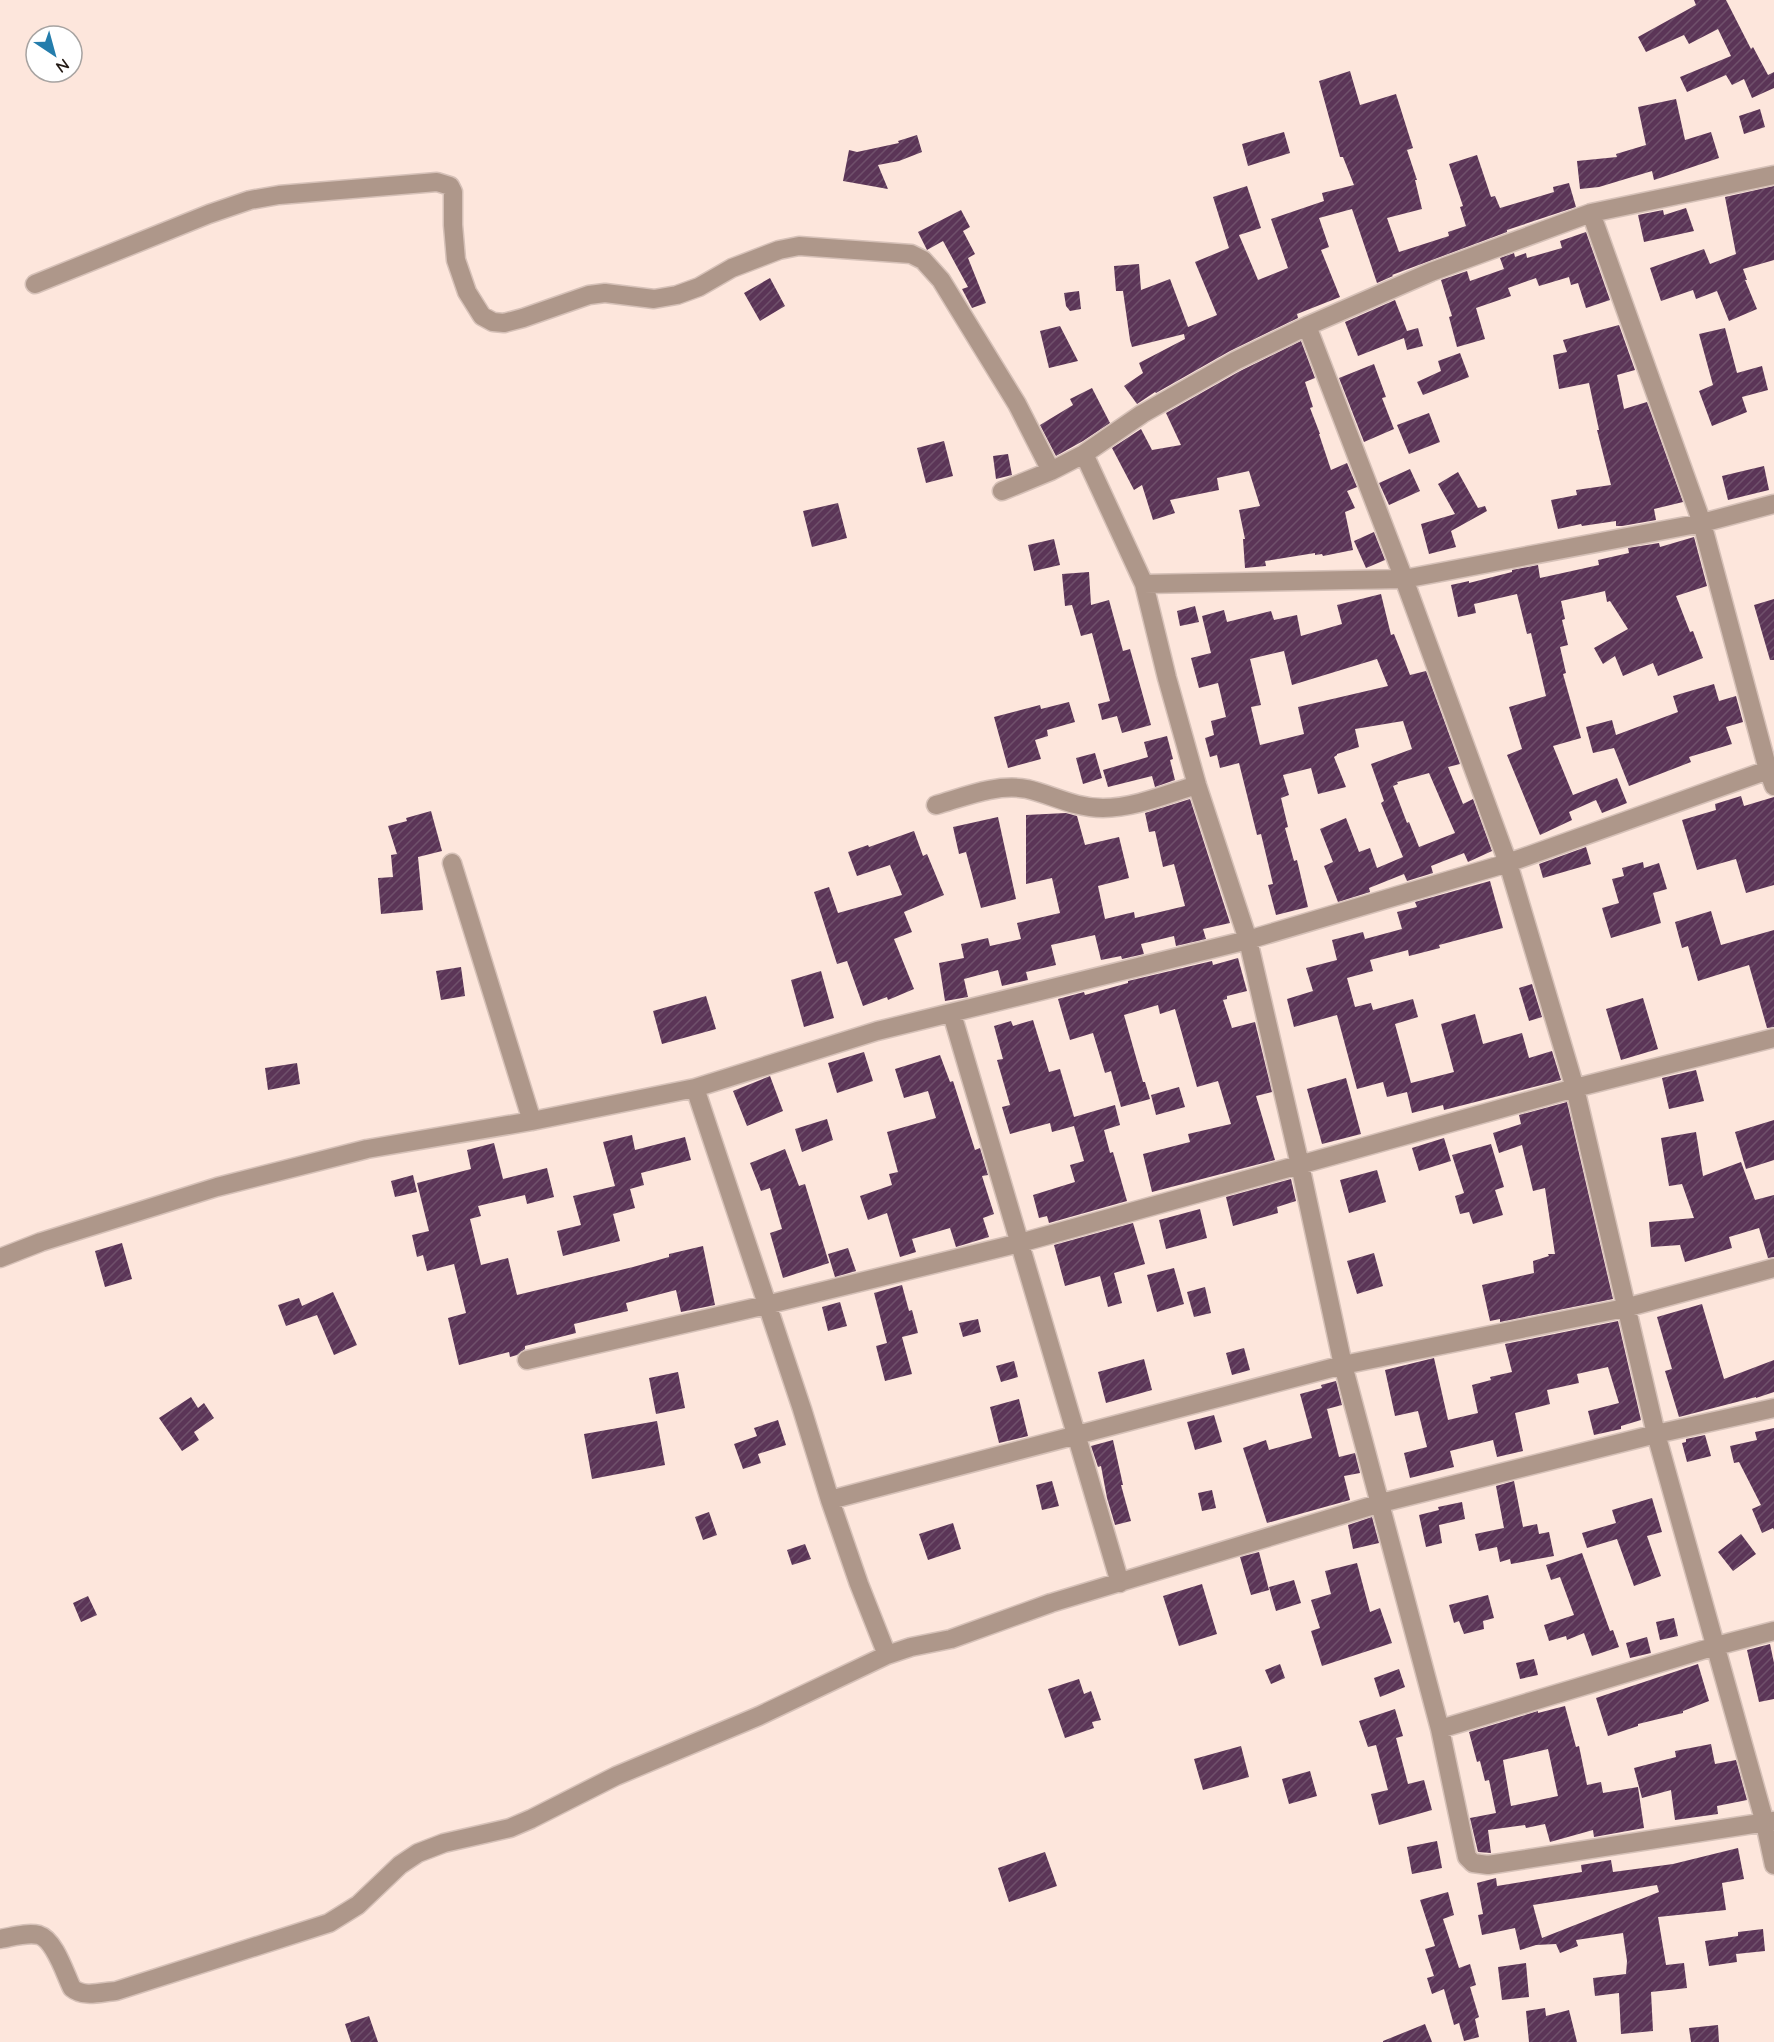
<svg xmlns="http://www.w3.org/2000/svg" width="1774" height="2042" font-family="Quicksand,sans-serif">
  <defs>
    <pattern id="building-hatch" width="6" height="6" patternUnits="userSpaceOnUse" patternTransform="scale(1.5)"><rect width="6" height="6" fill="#5b3557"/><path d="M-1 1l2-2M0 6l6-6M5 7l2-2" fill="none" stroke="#6f506b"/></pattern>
  </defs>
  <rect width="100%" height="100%" fill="#fde6dc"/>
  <!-- building -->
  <path fill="url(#building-hatch)" fill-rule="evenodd" d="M1694,0H1726L1751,49L1753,47L1768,75L1774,72V88L1752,98L1744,79L1732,85L1726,75L1687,92L1680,77L1731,56L1718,29L1689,44L1684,35L1646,52L1638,37L1696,5Z
    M1350,71L1360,105L1396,94L1413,148L1407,150L1417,180H1415L1422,209L1387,218L1399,252L1449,236L1448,232L1466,226L1460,207L1463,206L1449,164L1477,155L1491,197L1495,196L1500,208L1554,192L1553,187L1569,183L1576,207L1507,230V232L1392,275L1393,276L1377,283L1352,209L1319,218L1329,247L1321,250L1340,297L1297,314L1298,318L1230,351L1156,393L1155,392L1137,404L1124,386L1143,373L1139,363L1185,339L1184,334L1132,347L1130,340L1123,291H1116L1114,266L1139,264L1141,290L1170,279L1188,327L1217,315L1195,262L1229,248L1213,197L1247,186L1261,228L1239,235L1258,280L1288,268L1271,219L1324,201L1322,193L1354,185L1343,157H1340L1319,81Z
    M1676,99L1685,140L1711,132L1719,158L1654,180L1652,171L1599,187L1580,189L1577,161L1617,157L1616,154L1646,145L1638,107Z
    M1760,109L1765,127L1744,134L1739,116Z
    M1284,132L1290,153L1248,166L1242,144Z
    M917,135L922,152L899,161L878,165L888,189L843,181L849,150L857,152L899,143L898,141Z
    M1774,186V260L1743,269L1747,280H1745L1757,309L1729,321L1717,291L1696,299L1693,290L1661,301L1650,268L1704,249L1710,264L1736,254L1725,197Z
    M1686,208L1694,231L1644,242L1638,215L1663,210L1664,215Z
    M961,210L970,227L963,231L975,254L968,258L986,303L972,308L962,289L968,287L943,241L927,250L918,232Z
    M1586,232L1610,300L1586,308L1578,283L1571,285L1569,277L1539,286L1536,278L1508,288L1511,296L1476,308L1485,339L1457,347L1449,317L1452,316L1441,280L1467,271L1470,281L1504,269L1500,258L1514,253L1515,257L1526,253L1527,258L1562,248L1560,241Z
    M770,278L785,306L760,321L744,293Z
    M1079,291L1081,309L1070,311L1066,306L1064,293Z
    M1395,300L1407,331L1418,328L1423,346L1407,350L1404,338L1358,356L1345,322Z
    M1619,325L1635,370L1617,375L1624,409L1647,402L1683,502L1654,509L1656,520L1622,526H1616V521L1582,526L1581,524L1558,529L1551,500L1577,495L1576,490L1611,485L1597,430H1599L1589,383L1559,389L1553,355L1567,352L1563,340Z
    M1060,326L1078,361L1049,368L1040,331Z
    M1725,328L1737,373L1762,366L1768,390L1742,397L1747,412L1712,426L1699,391L1713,385L1699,334Z
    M1301,341L1315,378L1305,382L1313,407L1310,408L1320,434H1319L1331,470L1347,463L1357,487L1347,491L1355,508L1345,512L1353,550L1323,556L1322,554L1315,555V553L1265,561L1266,566L1245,568L1243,539H1245L1239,510L1260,506L1249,471L1217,478L1219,490L1170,500L1175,513L1153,520L1142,485L1134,490L1112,448L1141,429L1152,450L1181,445L1166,413L1240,371Z
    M1460,353L1469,377L1423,395L1417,382L1441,371L1438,361Z
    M1374,364L1386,397L1382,398L1394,429L1364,442L1339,378Z
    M1092,388L1110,423L1083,441L1056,456L1040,425L1073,405L1070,399Z
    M1429,413L1440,442L1409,454L1397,425Z
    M944,441L953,476L926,483L917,448Z
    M1008,454L1012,475L996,479L993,456Z
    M1764,466L1769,490L1728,500L1722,476Z
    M1410,469L1420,491L1389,505L1379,483Z
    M1458,472L1478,508L1485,506L1487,511L1451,531L1456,547L1429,554L1421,524L1455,514L1438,484Z
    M838,503L847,538L812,547L803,511Z
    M1374,532L1385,560L1366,568L1354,541Z
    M1694,537L1707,586L1676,596L1690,632L1693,631L1703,658L1658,676L1653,663L1623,676L1615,656L1603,664L1594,648L1628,629L1610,601L1607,602L1605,591L1561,601L1565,619L1562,620L1568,645L1560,647L1566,673L1563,674L1581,738L1553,746L1573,795L1617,778L1627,803L1602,813L1596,800L1569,812L1572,820L1540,835L1507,755L1522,749L1509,707L1546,696L1531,633L1527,634L1517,594L1474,604L1476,613L1458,617L1451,585L1469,581V583L1512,572V570L1538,565L1540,578L1599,565L1598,560L1629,553L1628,548L1659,543L1660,547Z
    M1054,539L1060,565L1034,571L1028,545Z
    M1089,572L1091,605L1109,600L1123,651L1130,649L1151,725L1122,733L1117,716L1102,720L1098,704L1110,701L1092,633L1081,636L1072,605L1065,606L1062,574Z
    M1381,594L1391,635L1394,634L1410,675L1426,671L1460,764L1448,767L1463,804L1473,799L1492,851L1468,862L1464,853L1431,866L1433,873L1407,881L1404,874L1369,888L1370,892L1338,902L1324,866L1333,862L1320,829L1346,818L1359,852L1370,848L1377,868L1403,857L1381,803L1384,801L1371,764L1412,749L1403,721L1355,729L1359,747L1337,754V755L1334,757L1346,787L1318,794L1311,768L1283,775L1289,795L1281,798L1288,827L1285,828L1294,861L1297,860L1308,907L1276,915L1268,885L1273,884L1261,834L1257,835L1239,763L1220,768L1217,755L1210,757L1205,738L1214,735L1211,721L1226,717L1218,683L1199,688L1191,658L1211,653L1202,616L1224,610L1227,622L1271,611L1274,620L1297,615L1301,636L1342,624L1337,605ZM1284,651L1292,685L1377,659L1388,686L1298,707L1304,734L1260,745L1251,707L1261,705L1250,659ZM1429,773L1455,833L1419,847L1409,822L1407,823L1393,786L1398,784L1397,782Z
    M1774,599V660H1770L1754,605Z
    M1195,606L1199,622L1180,626L1177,611Z
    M1714,684L1719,701L1736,696L1743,722L1726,727L1732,744L1689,757L1691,762L1629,786L1614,748L1593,753L1586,727L1612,720L1616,735L1678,712L1673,696Z
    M1069,702L1075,722L1047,730L1048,736L1035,740L1041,759L1008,768L994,717L1040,705L1041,709Z
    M1167,736L1173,759L1170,760L1175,780L1155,787L1152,776L1108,787L1103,770L1148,757L1144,742Z
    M1095,753L1102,778L1083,784L1076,758Z
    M1741,796L1744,806L1774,797V885L1746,893L1736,859L1697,870L1682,820L1716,810L1715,804Z
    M1190,799L1230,923L1203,929L1206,939L1176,946L1174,936L1141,944L1144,954L1122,959L1121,956L1101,960L1095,935L1051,945L1056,965L1026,972L1028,980L1002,986L998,970L964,979L968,997L945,1001L939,963L964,958L961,944L988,938L990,946L1021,939L1017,923L1060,913L1052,878L1026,884V815L1066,813L1077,816L1085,845L1119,837L1129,878L1098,886L1105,919L1134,912L1135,918L1185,906L1174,864L1163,867L1155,831L1149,832L1145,813Z
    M431,811L442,851L418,857L423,910L381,914L378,878L393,877L391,855L397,854L388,826L407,821L406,818Z
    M998,817L1016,899L981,908L966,852L959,854L953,827Z
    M914,831L923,856L927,854L944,895L904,912L912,932L894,939L914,989L888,1000L887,997L863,1006L847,961L837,964L814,892L829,887L838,913L902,895L890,865L857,876L848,852L868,845L869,847Z
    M1586,847L1591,864L1543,878L1539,864Z
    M1643,862L1644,868L1659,863L1667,889L1653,893L1661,923L1611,938L1602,908L1619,903L1612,879L1624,876L1622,868Z
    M1490,881L1503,928L1439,945L1440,948L1409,956L1408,950L1370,960L1373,971L1347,978L1355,1007L1371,1003L1373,1010L1413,999L1418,1017L1395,1024L1411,1083L1454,1072L1441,1024L1475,1014L1483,1044L1522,1033L1529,1058L1552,1051L1561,1080L1444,1110L1443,1105L1412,1113L1407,1092L1387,1097L1383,1082L1357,1089L1337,1015L1294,1027L1287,999L1313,991L1306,968L1337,960L1332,940L1363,932L1365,939L1402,929L1397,912L1417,907L1415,902Z
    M1711,911L1721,945L1774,930V1027L1767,1028L1749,965L1698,981L1688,946L1682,948L1675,922Z
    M1238,958L1247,991L1227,996V999L1223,1000L1232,1028L1255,1022L1272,1092L1256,1096L1275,1160L1152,1192L1143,1154L1190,1142L1188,1134L1231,1124L1218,1081L1197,1087L1175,1009L1160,1014L1158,1005L1124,1015L1143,1082H1145L1150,1099L1121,1107L1111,1071L1105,1073L1093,1033L1070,1040L1058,999L1084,992L1085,995L1128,983V981L1212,961L1213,965Z
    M461,967L465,996L441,1000L436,971Z
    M821,971L834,1018L804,1027L791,980Z
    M1532,984L1542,1017L1529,1021L1519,988Z
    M706,996L716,1029L662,1044L653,1011Z
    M1643,998L1658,1049L1621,1060L1606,1009Z
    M1033,1020L1049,1072L1060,1069L1074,1117L1115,1105L1120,1125L1104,1130L1110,1153L1113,1152L1127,1201L1049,1223L1047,1216L1039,1218L1033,1195L1075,1182L1070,1165L1084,1161L1074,1126L1052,1132L1050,1123L1010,1134L1002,1107L1010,1105L997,1060L1003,1059L994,1026L1011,1021L1013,1026Z
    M864,1052L873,1081L837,1093L828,1063Z
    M940,1055L950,1082L953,1081L975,1150L980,1148L988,1175L982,1176L994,1214L983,1218L989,1237L956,1247L950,1228L912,1239L916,1252L900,1257L887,1213L868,1220L860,1196L892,1185L889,1174L898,1172L887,1132L936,1118L928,1091L904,1098L895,1069Z
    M297,1063L300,1084L268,1090L265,1068Z
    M1696,1070L1704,1101L1669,1109L1662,1078Z
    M770,1076L783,1111L747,1126L733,1091Z
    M1346,1078L1361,1134L1322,1144L1307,1089Z
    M1179,1087L1185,1107L1156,1115L1151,1095Z
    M1567,1102L1613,1299L1500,1322V1319L1490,1321L1482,1285L1534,1273L1533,1261L1549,1256L1548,1254H1555L1545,1188L1533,1191L1522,1145L1499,1153L1493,1133L1521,1124L1519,1115Z
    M827,1119L833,1140L802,1152L795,1129Z
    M1774,1120V1160L1746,1169L1735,1132Z
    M1696,1132L1703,1176L1741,1162L1755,1200L1774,1195V1257L1768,1258L1759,1228L1729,1237L1732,1248L1685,1262L1680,1245L1651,1247L1649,1222L1694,1218L1682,1184L1669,1186L1661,1138Z
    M632,1135L635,1150L685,1137L691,1160L641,1173L644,1185L630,1189L635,1208L613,1214L620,1241L563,1256L557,1231L581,1225L573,1196L615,1186L603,1142Z
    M1444,1138L1451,1161L1419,1171L1412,1148Z
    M494,1143L503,1179L547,1168L554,1197L527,1204L525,1195L478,1206L481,1216L470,1219L481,1265L508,1258L517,1295L633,1267L669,1257V1254L703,1246L715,1305L681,1312L676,1290L626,1303L628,1311L574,1324L576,1333L525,1346V1349L517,1355L510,1357L509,1352L459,1365L448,1318L466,1313L454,1264L427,1271L423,1255L417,1257L412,1235L429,1231L417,1183L471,1169L467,1150Z
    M1491,1144L1504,1187L1495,1190L1503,1215L1473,1224L1469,1212L1460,1214L1455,1196L1464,1193L1452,1155Z
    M785,1149L799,1186L805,1184L829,1263L783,1278L770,1233L782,1229L770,1188L761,1191L750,1163Z
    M1377,1170L1386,1202L1349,1213L1340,1180Z
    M413,1175L417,1192L395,1197L391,1181Z
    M1291,1179L1296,1201L1277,1207L1278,1213L1233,1226L1226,1197Z
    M1200,1209L1207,1238L1166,1249L1159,1220Z
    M1133,1223L1145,1264L1114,1273L1122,1303L1108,1307L1100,1276L1065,1286L1054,1245Z
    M122,1243L132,1279L105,1287L95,1251Z
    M848,1248L856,1271L835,1277L828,1254Z
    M1374,1253L1383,1286L1357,1294L1347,1261Z
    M1174,1268L1184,1304L1157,1312L1147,1275Z
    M902,1285L909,1311L912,1310L918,1333L902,1337L912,1374L885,1381L876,1346L887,1343L874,1293Z
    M1205,1287L1211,1313L1194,1317L1187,1292Z
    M333,1292L357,1345L334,1355L317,1315L286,1326L278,1305L299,1298L302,1306Z
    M840,1302L847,1326L828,1331L822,1307Z
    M1702,1304L1724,1379L1774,1360V1392L1756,1398V1397L1679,1417L1665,1371L1672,1369L1657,1317Z
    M978,1319L981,1332L963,1337L959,1323Z
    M1618,1321L1641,1420L1621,1426V1429L1594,1435L1588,1411L1619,1403L1608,1367L1577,1374L1579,1383L1547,1390L1550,1404L1515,1413L1523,1451L1497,1457L1493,1440L1450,1451L1454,1467L1410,1478L1404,1453L1427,1447L1418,1411L1395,1416L1385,1370L1434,1358L1448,1420L1478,1413L1472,1385L1491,1380L1490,1377L1512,1372L1505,1344Z
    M1244,1348L1250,1370L1232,1375L1226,1353Z
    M1144,1359L1152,1390L1106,1403L1098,1372Z
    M1014,1361L1018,1377L1001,1382L996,1366Z
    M678,1372L685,1408L656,1414L649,1378Z
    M1336,1381L1342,1405L1327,1409L1339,1457L1355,1453L1360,1473L1344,1476L1350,1500L1267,1523L1243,1448L1266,1440L1269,1450L1312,1438L1300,1394L1322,1388L1321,1385Z
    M191,1397L198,1408L204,1403L214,1418L194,1432L199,1440L182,1451L159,1418Z
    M1019,1399L1028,1436L999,1443L990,1407Z
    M1214,1415L1222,1442L1195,1450L1187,1422Z
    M778,1420L786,1445L758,1454L761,1463L743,1469L734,1444L757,1436L754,1428Z
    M657,1421L665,1465L592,1479L584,1434Z
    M1774,1428V1530L1773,1528L1762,1533L1752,1509L1761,1505L1739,1462L1734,1463L1730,1446L1757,1440L1755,1432Z
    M1705,1435L1711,1456L1687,1462L1682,1443L1686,1442V1439Z
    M1113,1440L1123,1485H1121L1131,1521L1115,1525L1107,1498L1101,1466L1098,1467L1091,1446Z
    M1052,1481L1059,1506L1042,1510L1036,1485Z
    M1514,1481L1523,1527L1537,1524L1539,1534L1549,1532L1554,1556L1511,1564L1510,1559L1500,1562L1497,1547L1479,1551L1475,1534L1504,1528L1496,1486Z
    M1212,1490L1216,1508L1202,1511L1198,1493Z
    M1652,1498L1662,1532L1647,1536L1661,1576L1634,1586L1617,1539L1587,1548L1582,1533L1616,1523L1612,1510Z
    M1462,1502L1465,1519L1439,1525L1442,1543L1426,1547L1419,1515L1439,1510L1438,1507Z
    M709,1512L717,1535L703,1540L695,1517Z
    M1372,1517L1379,1543L1353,1549L1348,1525Z
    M953,1523L961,1549L928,1560L919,1534Z
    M1741,1534L1756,1554L1733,1571L1718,1552Z
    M805,1544L811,1559L792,1565L787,1550Z
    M1259,1552L1269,1590L1251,1595L1240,1557Z
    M1582,1553L1610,1631L1613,1630L1619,1647L1592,1656L1584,1633L1567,1640L1566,1636L1549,1641L1544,1625L1574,1615L1560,1577L1551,1580L1546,1565Z
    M1357,1563L1370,1612L1380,1608L1392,1643L1322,1666L1311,1631L1320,1628L1311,1600L1331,1594L1325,1571Z
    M1294,1580L1301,1603L1276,1611L1269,1587Z
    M1202,1584L1217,1634L1179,1646L1163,1596Z
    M1488,1595L1494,1618L1483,1621L1484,1629L1464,1634L1459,1621L1454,1623L1449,1605Z
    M88,1596L97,1615L81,1622L73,1603Z
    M1674,1618L1678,1636L1660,1640L1656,1622Z
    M1647,1637L1651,1653L1630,1658L1626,1643Z
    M1770,1644L1774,1663V1699L1759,1702L1747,1650Z
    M1534,1659L1538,1675L1520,1679L1516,1663Z
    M1280,1664L1285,1678L1271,1684L1265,1670Z
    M1698,1664L1709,1701L1683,1711V1713L1638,1724V1726L1608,1736L1596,1698Z
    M1399,1669L1405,1687L1380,1697L1374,1678Z
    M1079,1679L1084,1694L1091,1691L1101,1720L1092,1722L1094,1728L1065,1738L1048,1689Z
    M1565,1706L1576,1747L1579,1746L1587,1785L1601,1782L1603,1793L1638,1787L1644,1828L1594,1837L1593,1830L1550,1842L1545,1824L1526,1828L1525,1825L1488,1830L1491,1853L1478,1852L1470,1818L1496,1813L1489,1780L1485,1781L1480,1761L1477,1762L1469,1732L1538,1711V1713ZM1548,1749L1558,1796L1511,1806L1503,1760Z
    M1395,1709L1403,1736L1396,1738L1408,1784L1424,1780L1432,1810L1379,1825L1371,1794L1388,1790L1376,1745L1368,1747L1359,1721Z
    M1711,1744L1715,1764L1736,1760L1747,1800L1717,1806L1718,1814L1675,1820L1671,1790L1642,1798L1634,1768L1676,1757L1675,1751Z
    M1241,1746L1249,1777L1203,1790L1194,1759Z
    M1310,1771L1317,1796L1289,1804L1282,1779Z
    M1437,1841L1442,1868L1412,1874L1407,1847Z
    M1738,1848L1744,1879L1722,1883L1726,1910L1658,1917L1666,1965L1684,1963L1687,1988L1651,1992L1653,2031L1621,2034L1619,1993L1595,1996L1593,1978L1626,1974L1627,1961L1623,1933L1576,1940L1578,1946L1560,1953L1556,1944L1536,1945L1520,1950L1515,1928L1482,1935L1478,1915L1483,1914L1477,1883L1496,1878L1497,1886L1582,1872L1581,1865L1611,1860L1613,1872L1673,1864ZM1657,1885L1659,1892L1542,1938L1533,1905Z
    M1045,1852L1057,1886L1009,1902L998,1868Z
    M1448,1892L1454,1915L1443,1919L1459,1968L1470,1964L1476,1985L1470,1987L1479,2017L1475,2019L1479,2037L1464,2041L1459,2023L1454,2025L1444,1989L1432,1994L1427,1978L1434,1976L1425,1949L1435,1946L1420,1900Z
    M1763,1929L1765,1951L1736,1954L1737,1962L1709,1966L1705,1941L1738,1936V1932Z
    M1526,1963L1529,1997L1502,2000L1498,1967Z
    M1545,2008L1546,2016L1569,2010L1577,2042H1529L1526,2011Z
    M369,2016L378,2042H351L345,2024Z
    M1425,2024L1432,2042H1383V2041Z
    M1718,2025L1719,2042H1691L1689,2028Z"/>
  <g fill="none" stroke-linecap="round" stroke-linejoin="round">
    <!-- minor casing -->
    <g stroke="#d6c1b8" stroke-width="21">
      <path id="minor" d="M1591,213L1702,523L1768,770L1774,786
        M35,284L209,214L250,200L279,195L437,182L450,186L453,192V225L456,260L467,292L482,316L493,322L504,323L523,318L589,295L605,293L654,299L677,295L699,287L732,268L779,250L799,246L911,254L923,260L941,280L1017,404L1051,471
        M1307,326L1404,579L1508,863L1575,1088L1656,1434L1765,1823L1774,1865
        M1084,454L1144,584L1167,678L1197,785L1248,940L1300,1165L1343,1365L1440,1729L1467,1857L1473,1863L1488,1865L1774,1821
        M1002,491L1051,471L1084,454L1142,414L1235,361L1307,326L1431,272L1591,213L1774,175
        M1144,584L1404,579L1702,523L1774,504
        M936,805C964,797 997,783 1027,789C1053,795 1074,808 1103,808C1134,808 1167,794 1197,785
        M452,863L532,1121
        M952,1014L1120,1583
        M695,1088L802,1409L830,1500L859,1584L887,1655L911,1647L951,1639L1051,1603L1381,1503L1656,1434L1774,1408
        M0,1258L41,1242L217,1187L367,1149L532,1121L695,1088L877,1031L1248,940L1508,863L1768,770
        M527,1360L766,1305L1020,1243L1575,1088L1774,1038
        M830,1500L1343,1365L1625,1308L1774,1268
        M1440,1729L1716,1646L1774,1631
        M0,1939C12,1937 27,1932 39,1935C55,1940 65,1974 72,1988C84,1998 101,1992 116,1991L329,1923L358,1905L400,1865L418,1853L444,1843L510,1828L531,1819L616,1776L759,1716L887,1655"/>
    </g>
    <!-- minor -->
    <use href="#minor" stroke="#ae978a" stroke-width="18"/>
  </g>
  <!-- north arrow -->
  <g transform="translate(54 54) rotate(144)"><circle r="28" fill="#ffffff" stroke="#a7a3a1" stroke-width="1.5"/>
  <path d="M0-4.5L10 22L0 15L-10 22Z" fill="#247dac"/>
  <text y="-9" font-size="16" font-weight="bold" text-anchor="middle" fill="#231a15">N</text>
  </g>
</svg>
